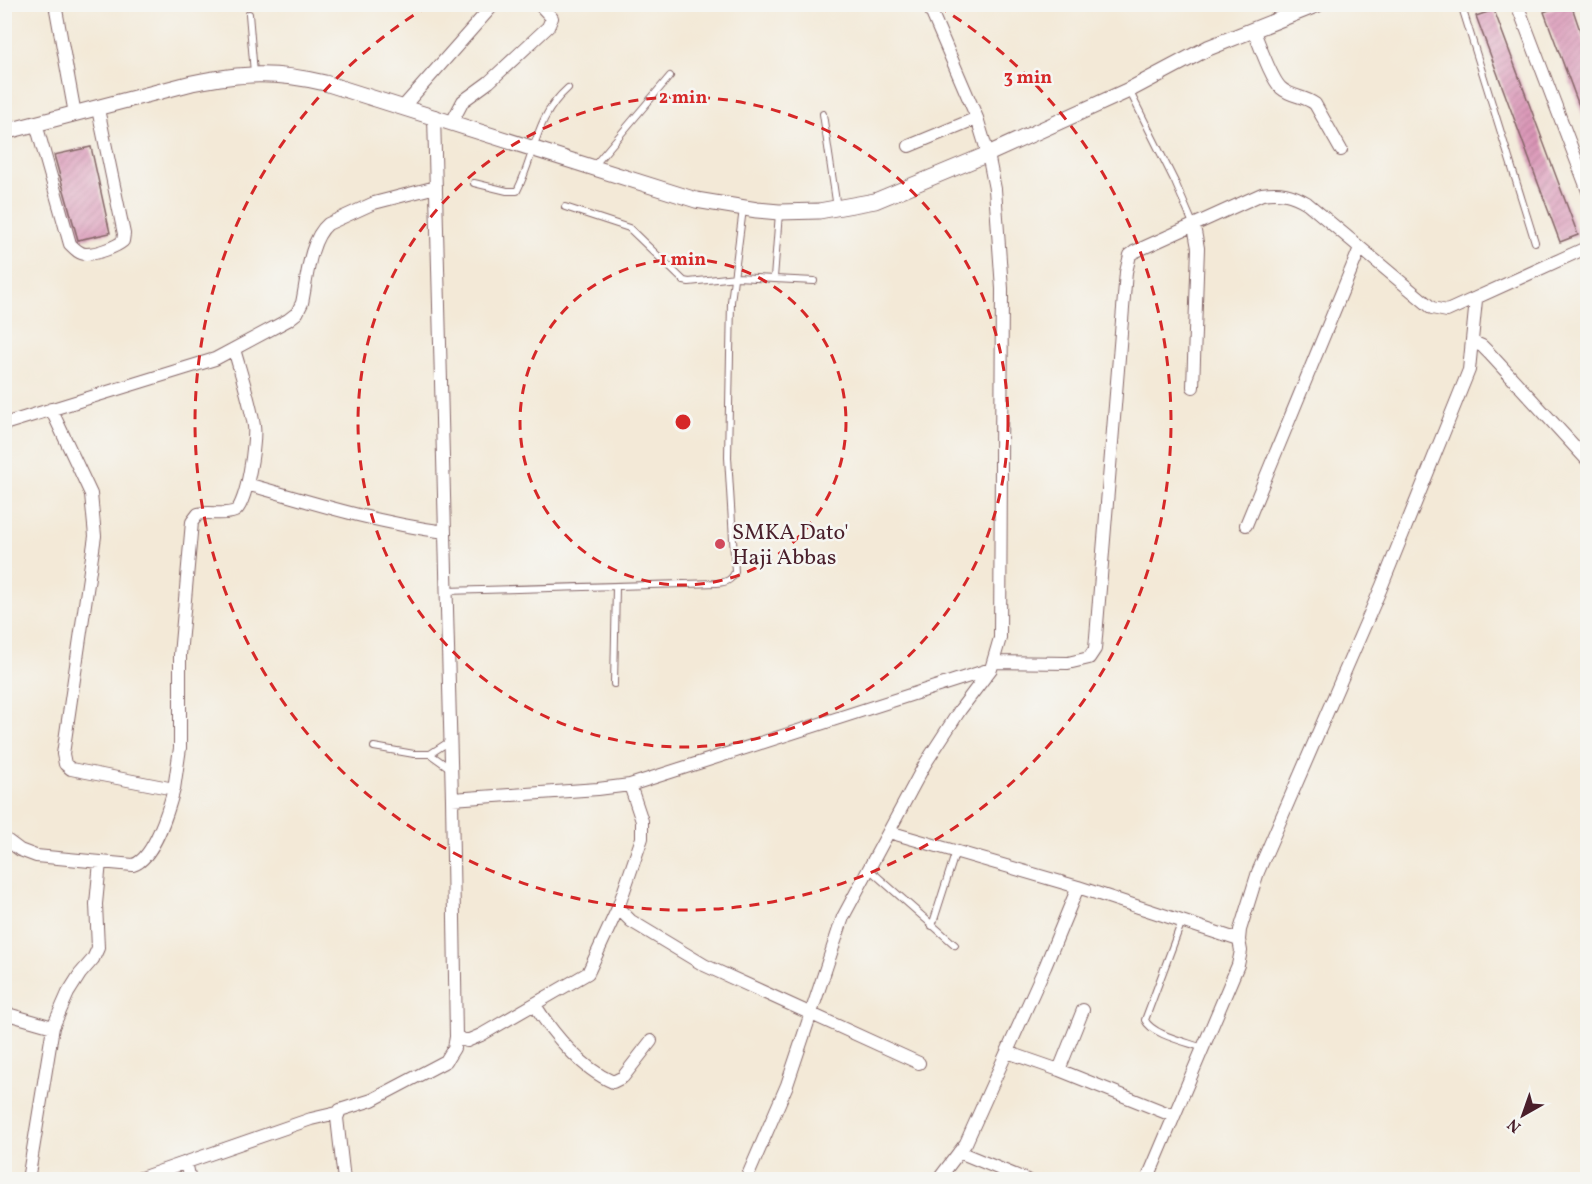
<svg xmlns="http://www.w3.org/2000/svg" width="1592" height="1184" font-family="Vollkorn,serif">
  <defs>
    <pattern id="building-hatch" width="6" height="6" patternUnits="userSpaceOnUse" patternTransform="scale(1.5)"><rect width="6" height="6" fill="#d78bb0"/><path d="M-1 1l2-2M0 6l6-6M5 7l2-2" fill="none" stroke="#b0718f"/></pattern>
  </defs>
  <rect width="100%" height="100%" fill="#f6f6f2"/>
  <filter id="ink" filterUnits="userSpaceOnUse"><feTurbulence type="fractalNoise" baseFrequency=".0167" numOctaves="2"/><feDisplacementMap in="SourceGraphic" scale="12" xChannelSelector="R" yChannelSelector="G"/><feConvolveMatrix kernelMatrix="1 2 1 2 8 2 1 2 1" color-interpolation-filters="sRGB"/></filter>
  <filter id="wash" filterUnits="userSpaceOnUse"><feTurbulence type="fractalNoise" baseFrequency=".008" numOctaves="4" result="noise"/><feDisplacementMap in="SourceGraphic" scale="24" xChannelSelector="R" yChannelSelector="G"/><feGaussianBlur stdDeviation="1.35" result="paint"/><feColorMatrix in="noise" values="0 0 0 0 0 0 0 0 0 0 0 0 0 0 0 0 0 1.4 0 .05"/><feComposite in="paint" operator="in"/></filter>
  <g filter="url(#wash)">
    <rect width="100%" height="100%" fill="#f3e9d7"/>
    <g id="blocks">
      <!-- building -->
      <path fill="url(#building-hatch)" d="M1563,4H1571L1587,51V127L1544,12Z
        M1494,10L1578,235L1560,242L1476,16Z
        M91,147L110,233L78,240L54,155Z"/>
    </g>
  </g>
  <g filter="url(#ink)">
    <use href="#blocks" fill-opacity="0" stroke="#856667" stroke-width="1.5"/>
    <g fill="none" stroke-linecap="round" stroke-linejoin="round">
      <!-- service casing -->
      <g stroke="#856667" stroke-width="8">
        <path id="service" d="M1461,4L1535,242
          M249,14L254,73
          M1129,90L1175,182L1194,226
          M823,114L837,208
          M593,167L670,76
          M474,183L507,191H517C536,154 534,118 568,88
          M565,207L629,228L684,281L689,282L736,277L814,281
          M774,278L779,213
          M446,591L717,583C726,582 731,581 735,572L728,457L731,302L743,209
          M614,684L616,587
          M374,747L414,754H430L450,741
          M430,754L451,769
          M869,869L955,945
          M1182,921L1145,1020C1152,1035 1187,1042 1203,1048
          M932,926L956,851"/>
      </g>
      <!-- minor casing -->
      <g stroke="#856667" stroke-width="14">
        <path id="minor" d="M55,4L75,114
          M1517,4L1588,191
          M1253,29C1259,43 1271,79 1281,88C1291,97 1305,96 1315,104L1341,150
          M403,107L494,4
          M452,122L463,101L489,82L548,27L552,18L539,4
          M36,124L70,244C74,248 79,254 86,254C97,254 116,247 123,241L124,234L98,109
          M909,146L977,118
          M1473,342L1482,346L1490,354L1588,461
          M1193,387L1198,248L1194,226
          M4,424L215,359L288,320L297,313L302,303C307,280 309,240 328,224L374,203L436,187
          M247,484C313,503 377,523 445,532
          M1246,525L1360,248
          M994,662L1068,663L1089,658L1095,649L1126,272L1130,255L1134,252L1262,194C1280,191 1292,194 1307,203L1432,308L1447,311L1588,247
          M630,785L642,821V838L618,908L631,921L704,965L919,1063
          M174,789L180,748V655L192,522L198,514C209,511 224,516 235,511C247,505 256,440 254,426C250,401 241,374 234,349
          M452,799L598,789L630,785L991,669
          M889,832L1078,887L1239,940L1241,951L1238,965L1147,1180
          M4,838L20,850L36,856L133,865C154,859 169,808 174,789L71,769L65,764L63,754L95,536L91,494L51,409
          M1239,940L1240,930L1258,872L1381,588L1469,370L1476,300
          M535,1005C552,1033 582,1069 613,1082L623,1077L651,1041
          M4,1013L53,1027
          M456,1037L467,1041L481,1035L588,973L618,908
          M1007,1052L1059,1070L1174,1116
          M1059,1070L1083,1010
          M959,1152L1027,1180
          M186,1162L190,1180
          M28,1180L53,1027L68,993L80,974L93,959L98,948L96,904L100,862
          M135,1180L311,1119L337,1113
          M344,1180L337,1118L340,1110L372,1100L446,1061L454,1048L456,1037L452,799L434,116
          M746,1180L787,1085L843,917L925,764L960,710L991,669L1000,638L1002,289L995,189L988,154L977,118L928,4
          M938,1180L966,1143L970,1134L1045,967L1078,887"/>
      </g>
      <!-- tertiary casing -->
      <g stroke="#856667" stroke-width="17">
        <path id="tertiary" d="M4,132L192,83C242,73 275,71 325,83L696,200L757,210L779,212L819,211L875,201L988,154L1129,90L1208,48L1318,4"/>
      </g>
      <!-- service -->
      <use href="#service" stroke="#fff" stroke-width="6"/>
      <!-- minor -->
      <use href="#minor" stroke="#fff" stroke-width="12"/>
      <!-- tertiary -->
      <use href="#tertiary" stroke="#fff" stroke-width="15"/>
    </g>
  </g>
  <!-- distance rings -->
  <g fill="none" stroke="#d62828" stroke-width="3" stroke-dasharray="10 8">
    <circle cx="683" cy="422" r="163"/>
    <circle cx="683" cy="422" r="325"/>
    <path d="M938 6A488 488 0 1 1 428 6"/>
  </g>
  <!-- markers -->
  <circle fill="#d1495b" stroke="#f6f6f2" stroke-width="2" cx="720" cy="544" r="6"/>
  <g text-anchor="middle" stroke-width="5" stroke-linejoin="round" paint-order="stroke">
    <!-- poi labels -->
    <g font-size="22" fill="#4a1f2b" stroke="#f6f6f2" text-anchor="start">
      <text x="732" y="539">SMKA Dato'<tspan x="732" dy="25">Haji Abbas</tspan></text>
    </g>
  </g>
  <circle cx="683" cy="422" r="9" fill="#d62828" stroke="#f6f6f2" stroke-width="3"/>
  <g font-size="18" text-anchor="middle" font-weight="bold" fill="#d62828" stroke="#f6f6f2" stroke-width="5" stroke-linejoin="round" paint-order="stroke">
    <text x="1028" y="83">3 min</text>
    <text x="683" y="103">2 min</text>
    <text x="683" y="265">1 min</text>
  </g>
  <!-- margin -->
  <rect width="1592" height="1184" fill="none" stroke="#f6f6f2" stroke-width="24"/>
  <!-- north arrow -->
  <g transform="translate(1523 1115) rotate(220)" stroke="#f6f6f2" stroke-width="4.5" paint-order="stroke">
  <path d="M0-4.5L10 22L0 15L-10 22Z" fill="#4a1f2b"/>
  <text y="-9" font-size="16" font-weight="bold" text-anchor="middle" fill="#4a1f2b">N</text>
  </g>
</svg>
